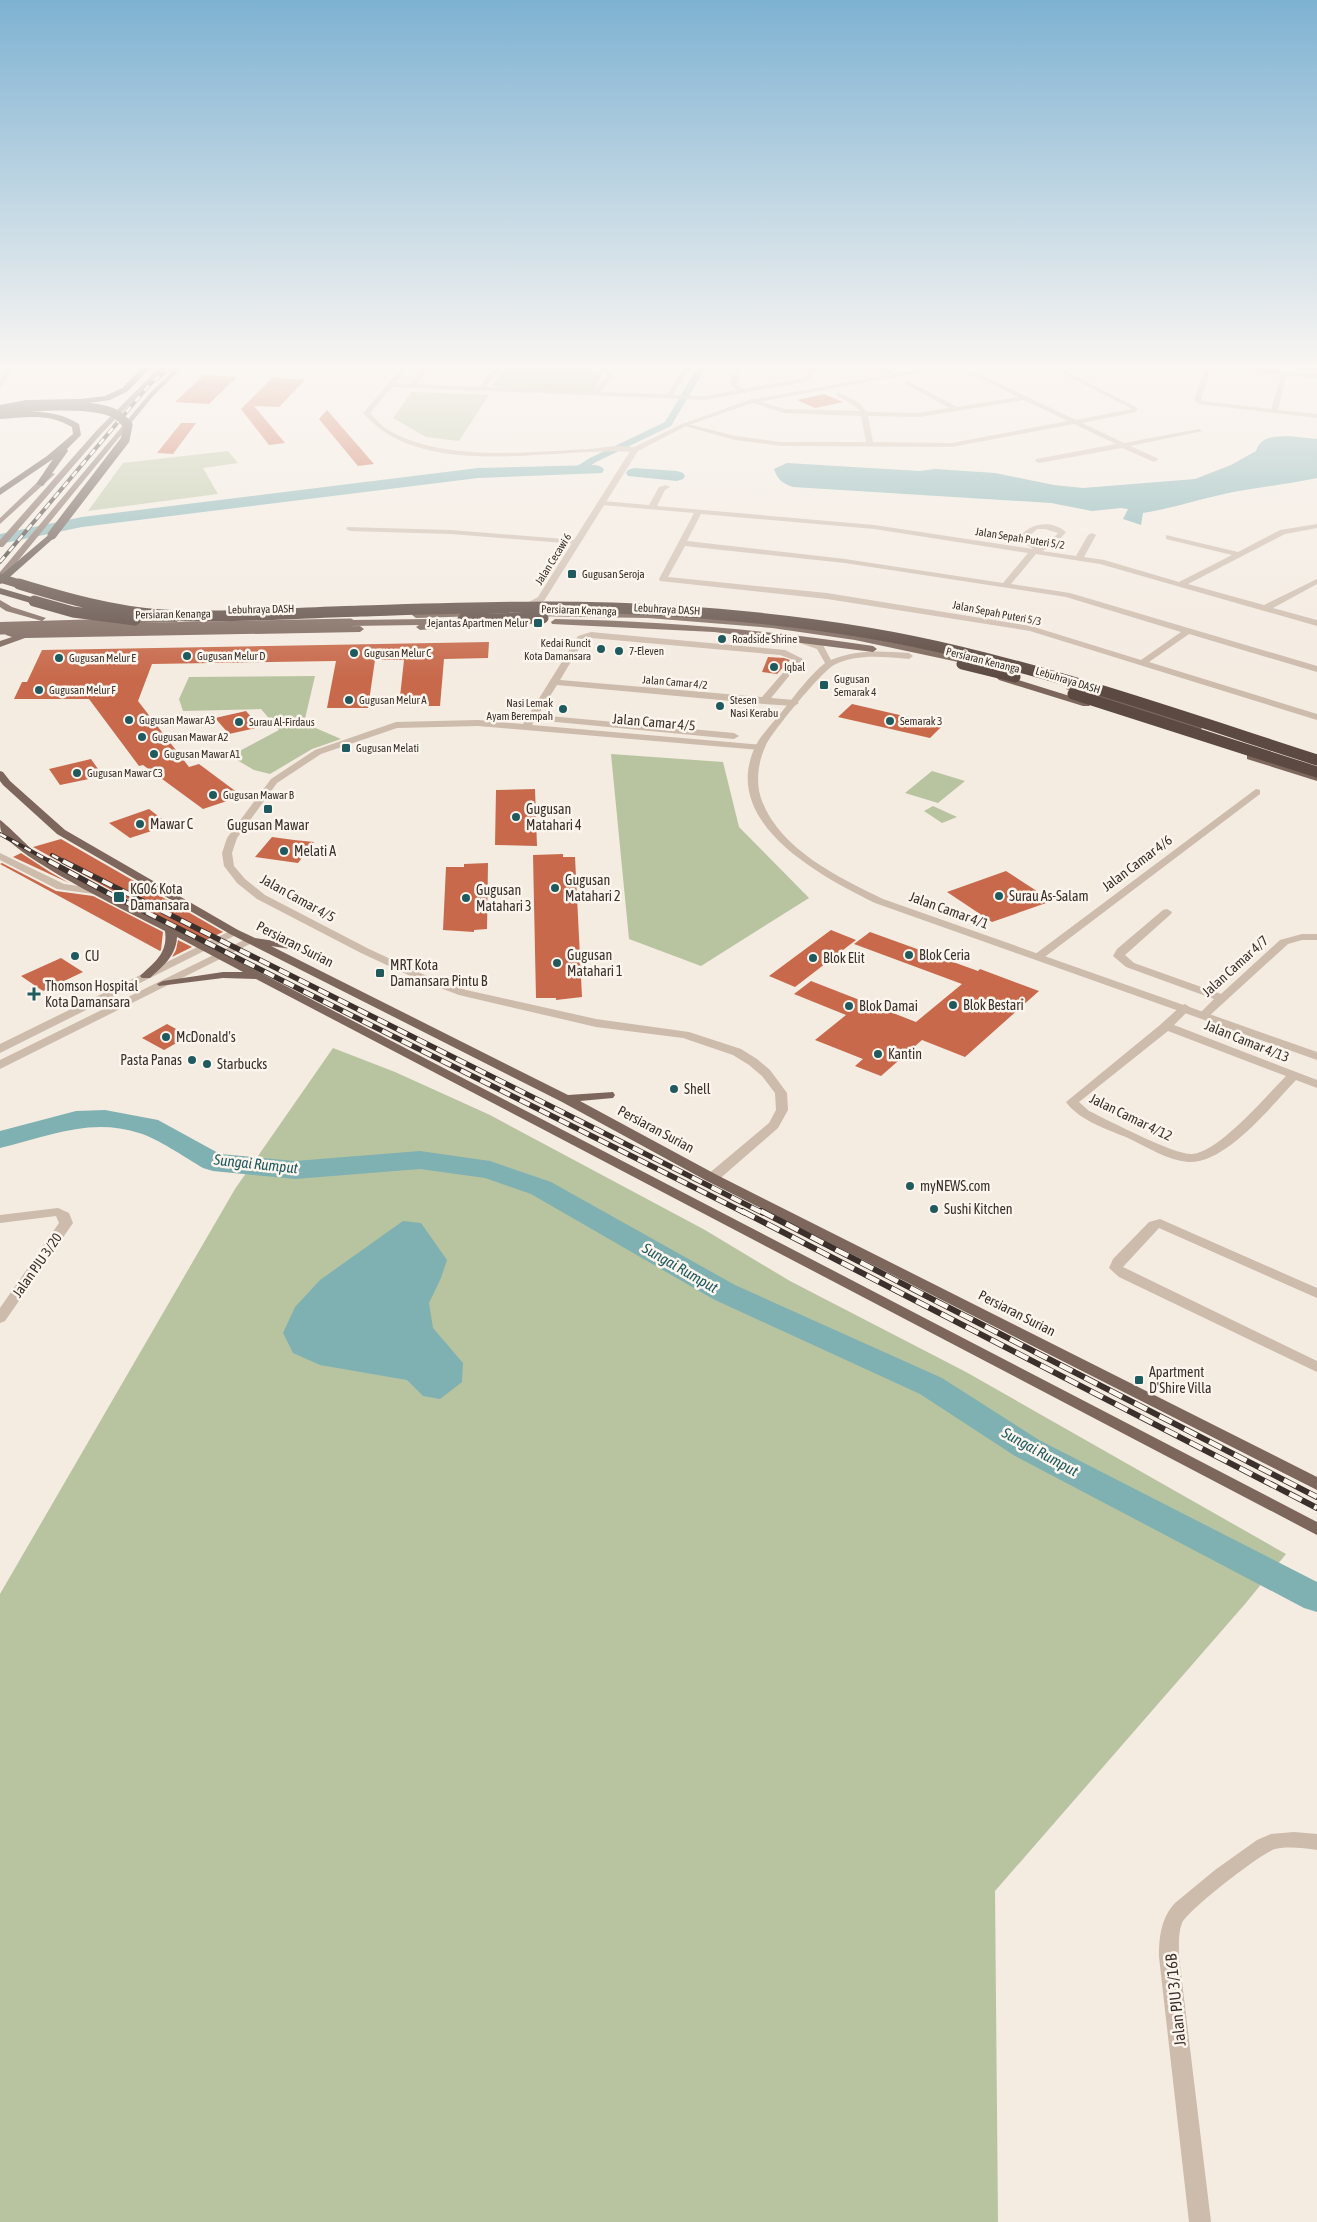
<svg xmlns="http://www.w3.org/2000/svg" width="1317" height="2222" font-family="'Asap Condensed',sans-serif">
  <rect width="100%" height="100%" fill="#f4ebe1"/>
  <!-- green -->
  <path fill="#b8c4a0" d="M510,367H593L603,373L594,390L589,392L497,387L492,385L505,369Z
    M412,392L489,395L459,441L426,437L393,418Z
    M228,451L238,463L203,468L218,494L88,511L123,463Z
    M315,676L304,723L341,739L312,749L270,774L254,770L230,756L279,730L261,709L183,711L179,699L189,677Z
    M611,754L723,762L739,827L809,898L701,966L629,939Z
    M932,771L965,781L938,803L905,793Z
    M933,806L957,817L942,823L924,811Z
    M333,1048L395,1072L490,1115L705,1230L790,1281L966,1372L1286,1554L1245,1604L995,1891L998,2222H0V1594L235,1189Z"/>
  <!-- water -->
  <path fill="#7fb0b2" d="M1288,436L1317,439V478C1289,484 1261,487 1233,492C1203,498 1174,508 1143,513L1141,525L1123,519L1128,509L1121,508L1092,511L1051,503L793,487C783,484 777,479 774,469L787,463L919,471L935,469L995,473L1054,485L1083,488L1195,479L1231,465L1256,451C1261,436 1273,437 1288,436Z
    M403,1221L421,1223L447,1260L441,1278L429,1303L433,1328L463,1363L462,1382L440,1399L423,1396L407,1380L320,1365L293,1353L283,1333L295,1307L320,1280Z"/>
  <g fill="none" stroke-linecap="round" stroke-linejoin="round">
    <!-- canal -->
    <path fill="#7fb0b2" fill-rule="evenodd" d="M698,367H706L671,426L596,462L580,472H574V468L590,458L665,422Z"/>
    <!-- river -->
    <path fill="#7fb0b2" fill-rule="evenodd" d="M596,465L602,467L604,470L602,473L478,478L82,527L0,544V534L82,517L478,468Z
      M634,468L677,471L683,473L685,476L683,479L677,481L628,476L626,473L628,470Z
      M105,1110L158,1120L220,1154L295,1161L420,1151L490,1161L551,1182L735,1285L942,1378L1039,1440L1317,1582V1612L1304,1608L1015,1456L920,1394L713,1299L531,1194L485,1178L420,1169L295,1179L213,1171L203,1168C186,1158 157,1138 139,1133C90,1117 47,1137 0,1148V1131L76,1111Z"/>
  </g>
  <!-- building -->
  <path fill="#c8694b" d="M204,375L237,377L209,404L175,402Z
    M272,378L305,380L279,407L254,406L285,443L269,445L241,409Z
    M824,394L843,402L815,408L797,400Z
    M327,410L374,464L358,466L319,419Z
    M181,423H196L173,454L157,453Z
    M489,642L488,658L444,659L440,706H399L404,660H375L368,708H327L336,661L152,664L138,701L189,767L199,764L242,796L203,809L143,765L139,766L89,699H14L22,682H27L42,650Z
    M768,657L784,658L790,660L777,674L762,672Z
    M852,704L943,725L930,738L838,717Z
    M246,711L260,727L229,734L215,718Z
    M91,759L103,776L60,785L49,769Z
    M535,789L537,846L495,845L496,790Z
    M149,809L170,825L130,838L109,823Z
    M272,837L294,840L314,842L298,863L255,857Z
    M61,839L223,932L204,941L33,847Z
    M21,853L50,872L69,883L13,857Z
    M563,854V857H575L582,997L556,1000V998H536L533,855Z
    M2,863L56,891L93,896L163,932L161,950L160,951L0,864Z
    M488,863L487,929L474,930V932L443,930L446,867H464V864Z
    M1006,871L1052,901L992,922L947,892Z
    M831,930L856,940L795,987L769,976Z
    M870,932L978,971L980,969L1039,991L965,1057L922,1040L881,1076L855,1066L863,1059L815,1040L846,1015L794,994L811,981L916,1022L962,984L854,944Z
    M178,940L192,947L172,957L176,950Z
    M61,958L83,972L43,991L21,976Z
    M167,1024L189,1036L164,1050L142,1038Z"/>
  <g fill="none" stroke-linecap="round" stroke-linejoin="round">
    <!-- minor -->
    <path fill="#cdbbac" fill-rule="evenodd" d="M8,367H14L2,386L0,387V380Z
      M403,367H409L395,383L410,384L424,367H430L417,384L480,387C487,377 491,367 504,367L496,372L487,387L593,391L607,377L605,373L596,367C604,366 610,369 613,377L600,392L667,394L685,367H691L673,395L705,396L737,390L732,387L730,381L738,367H744L736,381L737,385L744,389L804,378L810,367H816L808,381L705,400L392,387L370,413C376,419 382,427 390,431C445,462 528,452 590,449C603,448 627,442 639,450L635,452C554,446 423,483 363,413Z
      M957,367H964L1076,420L1132,409L1050,367H1057L1138,408L1136,412L1082,423L1124,443L1199,429L1203,431L1130,446L1157,458L1158,460L1154,462L1122,448L1039,463L1035,461L1036,459L1116,444L1074,424L952,447L781,446L735,440L681,425L684,423L735,436L781,442H866L861,416L784,413L748,401L751,399L785,409L860,411L853,405L836,395V393L838,392L858,402L867,412L919,413L949,408L906,384V382L908,381L957,407L1018,397ZM1024,400L1068,421L952,443L873,442L868,416L919,417Z
      M1207,371L1210,373L1201,399L1203,401L1271,409L1282,373L1287,372L1278,410L1317,414V418L1199,404L1194,400L1204,373Z
      M666,485L670,487L665,490L657,506L874,525L1033,549L1018,538C1030,523 1051,519 1066,532L1055,545L1042,551L1076,556L1088,535L1092,533L1096,535L1084,557L1104,560L1179,582L1232,555L1166,539V535L1238,552L1280,530L1317,524V528L1285,534L1188,584L1264,605L1317,579V584L1273,608L1317,620V626L1100,564L1036,554L1011,584L1070,593L1317,666V672L1189,634L1149,662L1317,714V720L1030,631L827,599L660,581L659,579L694,513L602,505L598,503L602,501L649,505L659,487ZM701,514L874,529L1028,553L1003,583L845,559L687,541ZM1037,529H1045L1058,533L1050,542L1039,546L1027,538ZM685,546L845,563L1066,597L1181,632L1141,660L1031,626L827,593L668,577Z
      M347,527L451,530L577,540L581,542L577,544L451,534L350,531L346,529Z
      M591,632L785,650L803,659L771,698L794,700L799,703L794,706L764,704L557,685L538,715L734,733L739,736L734,739L535,720L532,725L763,745V749L760,750L478,726L397,728L321,754L277,783L237,838L232,853L234,866L245,879L265,895L369,949L427,976L466,990L596,1019L689,1032L741,1049L757,1059L770,1070L787,1093L788,1110L778,1128L717,1181H707L705,1178L707,1175L769,1123L776,1110L775,1093L762,1076L749,1065L733,1055L683,1038L596,1027L459,995L419,980L361,953L257,899L237,883L224,866L222,853L227,838L271,779L315,750L396,722L478,720L523,724L578,636ZM591,638L780,655L794,660L762,697L560,680L584,640Z
      M1256,789L1260,790V794L1042,959H1034L1032,957L1034,955Z
      M0,853L64,884L101,889L106,892L101,895L57,889L0,860Z
      M1167,909L1172,912L1171,914L1125,955L1134,963L1221,994L1280,940L1302,934H1317V940H1302L1288,944L1208,1017L1204,1019L1198,1015L1214,999L1126,967L1113,956L1117,949L1163,910Z
      M1185,1004L1191,1008L1174,1025L1317,1080V1088L1296,1080C1272,1105 1226,1164 1188,1162C1167,1160 1147,1147 1128,1138C1107,1129 1080,1121 1066,1102L1160,1025L1181,1006ZM1168,1031L1286,1076C1267,1095 1218,1153 1192,1154C1174,1155 1110,1121 1089,1111L1079,1102Z
      M58,1208L69,1213L73,1223L5,1321L0,1323V1308L59,1223L56,1216L0,1223V1215Z
      M1160,1219L1317,1288V1298L1159,1228L1123,1267L1317,1361V1372L1119,1277L1109,1268L1113,1259L1149,1222Z
      M1294,1832L1317,1834V1850C1304,1848 1288,1846 1275,1849C1261,1853 1188,1910 1182,1923C1178,1933 1179,1946 1179,1957L1211,2222H1189L1159,1957C1159,1937 1161,1918 1175,1903L1215,1870L1257,1840L1271,1834Z"/>
    <!-- tertiary -->
    <path fill="#cdbbac" fill-rule="evenodd" d="M864,367L891,370L894,372L891,374L866,370L864,369Z
      M935,367H947L752,403L686,426L638,451L544,601L523,611L516,609L538,597L632,448L682,424L749,400Z
      M1222,367H1241L1317,374V378L1225,369Z
      M797,638H803L823,645L831,660C856,649 883,651 909,653L913,656L909,659C885,657 857,653 834,665C822,671 772,732 766,745C758,761 755,784 762,801C781,850 838,877 883,899L1317,1052V1060L875,903C820,876 718,822 756,745C763,732 775,721 784,709C797,693 809,676 825,663L817,649L797,642Z
      M234,929L238,930L240,932L238,934L0,1053V1044Z
      M250,937L254,938L256,940L254,942L0,1069V1060Z"/>
    <!-- primary -->
    <path fill="#7d675c" fill-rule="evenodd" d="M160,367H166L102,433L3,547H0V540L97,430Z
      M177,367H183L154,395L3,579H0V572L150,393Z
      M48,472L55,474L0,524V518Z
      M0,600L12,607L46,618L42,621L6,611L0,607Z
      M476,611L480,614L479,616L416,618L412,615L416,612Z
      M531,611C584,611 638,611 691,615C788,622 883,639 977,660L981,663L977,666L855,640L772,628L648,618L528,616L527,614Z
      M174,617L178,620L177,622L16,627L13,629L17,633L360,626L364,629L360,632L25,638L0,647V641L12,637L6,635L4,627L0,628V622Z
      M427,619L430,620V624L477,619L481,622L477,625L420,630L416,627L419,625L350,626L346,623L350,620Z
      M555,619C662,621 767,630 873,646L877,649L873,652L714,632L552,624L551,622Z
      M1002,675L1089,702L1091,704L1089,706H1083L999,680L997,678Z
      M1069,684L1201,725L1203,727L1201,729H1195L1066,689V685Z
      M1250,754L1317,775V781L1247,759V755Z
      M0,771L3,772L10,781L65,830L238,930L255,938L307,946L309,948L303,951L271,946L568,1095L613,1092L615,1095L613,1098L580,1101L717,1175L1317,1477V1490L707,1181L562,1102L230,934L57,834L3,785L0,781Z
      M0,820C3,821 30,848 36,853L207,945L1317,1522V1535L256,979L223,978L159,986L157,984L163,981L223,972H243L177,937C176,956 163,966 150,978H142L140,976L142,974C156,961 168,952 165,931C133,914 15,858 1,831C0,828 0,824 0,820Z"/>
    <!-- motorway -->
    <path fill="#5c4a42" fill-rule="evenodd" d="M143,367H151L128,391L110,400L89,403L32,405L0,409V405L26,400L80,399L105,396L122,388Z
      M19,412C41,411 60,412 79,424L81,435L67,449L68,451L43,486L36,484L53,459L0,495V488L47,456L73,434L72,427C50,413 25,417 0,419V415Z
      M52,532L57,535L55,537L3,583L0,584V576Z
      M0,588L38,599L39,601L34,604L0,594Z"/>
    <!-- rail-far2 casing -->
    <g stroke="#3b302b" stroke-width="4">
      <path id="rail-far2" d="M0,562L150,384L171,367
        M0,834L51,862
        M52,855L65,862"/>
    </g>
    <!-- rail-far1 casing -->
    <g stroke="#3b302b" stroke-width="5.5">
      <path id="rail-far1" d="M49,861L108,893L745,1213
        M63,861L763,1213"/>
    </g>
    <!-- rail casing -->
    <g stroke="#3b302b" stroke-width="6">
      <path id="rail" d="M742,1211L1317,1508
        M761,1211L1317,1497"/>
    </g>
    <!-- rail-far2 -->
    <use href="#rail-far2" stroke="#fbf5ee" stroke-width="2.5" stroke-dasharray="7" stroke-linecap="butt"/>
    <!-- rail-far1 -->
    <use href="#rail-far1" stroke="#fbf5ee" stroke-width="4" stroke-dasharray="11" stroke-linecap="butt"/>
    <!-- rail -->
    <use href="#rail" stroke="#fbf5ee" stroke-width="4.5" stroke-dasharray="14" stroke-linecap="butt"/>
    <!-- primary-bridge -->
    <path stroke="#7d675c" stroke-width="9" d="M0,630L350,623"/>
    <!-- motorway-bridge-far1 -->
    <path stroke="#5c4a42" stroke-width="9" d="M0,411C26,407 99,400 120,417C123,419 125,423 128,425L125,440L52,535
      M0,578L23,585"/>
    <!-- motorway-bridge -->
    <path stroke="#5c4a42" stroke-width="11" d="M19,584C65,598 114,612 162,615C228,618 295,613 361,611C465,608 569,604 673,611C769,617 867,629 961,652C1082,681 1199,722 1317,760
      M34,601L73,612L135,620
      M463,619L543,618
      M962,664L1015,677
      M1073,694L1317,772"/>
  </g>
  <!-- sky -->
  <linearGradient id="sky" x2="0" y2="1"><stop stop-color="#7eb2d2"/><stop offset="0.54" stop-color="#faf6f2"/><stop offset="1" stop-color="#faf6f2" stop-opacity="0"/></linearGradient>
  <rect width="1317" height="678" fill="url(#sky)"/>
  <!-- markers -->
  <g fill="#1f5a5e" stroke="#fbf5ee" stroke-width="2">
    <rect x="567" y="569" width="10" height="10" rx="2.5"/>
    <rect x="533" y="618" width="10" height="10" rx="2.5"/>
    <circle cx="722" cy="639" r="5"/>
    <circle cx="601" cy="649" r="5"/>
    <circle cx="619" cy="651" r="5"/>
    <circle cx="354" cy="653" r="5"/>
    <circle cx="187" cy="656" r="5"/>
    <circle cx="59" cy="658" r="5"/>
    <circle cx="774" cy="667" r="5"/>
    <rect x="819" y="680" width="10" height="10" rx="2.5"/>
    <circle cx="39" cy="690" r="5"/>
    <circle cx="349" cy="700" r="5"/>
    <circle cx="720" cy="706" r="5"/>
    <circle cx="563" cy="709" r="5"/>
    <circle cx="129" cy="720" r="5"/>
    <circle cx="890" cy="721" r="5"/>
    <circle cx="239" cy="722" r="5"/>
    <circle cx="142" cy="737" r="5"/>
    <rect x="341" y="743" width="10" height="10" rx="2.5"/>
    <circle cx="154" cy="754" r="5"/>
    <circle cx="77" cy="773" r="5"/>
    <circle cx="213" cy="795" r="5"/>
    <rect x="263" y="804" width="10" height="10" rx="2.5"/>
    <circle cx="516" cy="817" r="5"/>
    <circle cx="140" cy="824" r="5"/>
    <circle cx="284" cy="851" r="5"/>
    <circle cx="555" cy="888" r="5"/>
    <circle cx="999" cy="896" r="5"/>
    <rect x="113" y="891" width="12" height="12" rx="2.5"/>
    <circle cx="466" cy="898" r="5"/>
    <circle cx="909" cy="955" r="5"/>
    <circle cx="75" cy="956" r="5"/>
    <circle cx="813" cy="958" r="5"/>
    <circle cx="557" cy="963" r="5"/>
    <rect x="375" y="968" width="10" height="10" rx="2.5"/>
    <path d="M31.5 986.5h5v5h5v5h-5v5h-5v-5h-5v-5h5z"/>
    <circle cx="953" cy="1005" r="5"/>
    <circle cx="849" cy="1006" r="5"/>
    <circle cx="166" cy="1037" r="5"/>
    <circle cx="878" cy="1054" r="5"/>
    <circle cx="192" cy="1060" r="5"/>
    <circle cx="207" cy="1064" r="5"/>
    <circle cx="674" cy="1089" r="5"/>
    <circle cx="910" cy="1186" r="5"/>
    <circle cx="934" cy="1209" r="5"/>
    <rect x="1134" y="1375" width="10" height="10" rx="2.5"/>
  </g>
  <g text-anchor="middle" stroke-width="5" stroke-linejoin="round" paint-order="stroke">
    <!-- far-street labels -->
    <g font-size="11" fill="#3b302b" stroke="#fbf5ee">
      <text transform="translate(1020 538) rotate(9)" y="4">Jalan Sepah Puteri 5/2</text>
      <text transform="translate(553 559) rotate(-58)" y="4">Jalan Cecawi 6</text>
      <text transform="translate(261 609) rotate(-1)" y="4">Lebuhraya DASH</text>
      <text transform="translate(667 609) rotate(3)" y="4">Lebuhraya DASH</text>
      <text transform="translate(579 610) rotate(2)" y="4">Persiaran Kenanga</text>
      <text transform="translate(997 613) rotate(11)" y="4">Jalan Sepah Puteri 5/3</text>
      <text transform="translate(173 614) rotate(-1)" y="4">Persiaran Kenanga</text>
      <text transform="translate(983 660) rotate(14)" y="4">Persiaran Kenanga</text>
      <text transform="translate(1068 680) rotate(17)" y="4">Lebuhraya DASH</text>
      <text transform="translate(675 682) rotate(5)" y="4">Jalan Camar 4/2</text>
    </g>
    <!-- far-poi labels -->
    <g font-size="11" fill="#3b302b" stroke="#fbf5ee" text-anchor="start">
      <text x="582" y="578">Gugusan Seroja</text>
      <text x="528" y="627" text-anchor="end">Jejantas Apartmen Melur</text>
      <text x="732" y="643">Roadside Shrine</text>
      <text x="591" y="647" text-anchor="end">Kedai Runcit<tspan x="591" dy="13">Kota Damansara</tspan></text>
      <text x="629" y="655">7-Eleven</text>
      <text x="364" y="657">Gugusan Melur C</text>
      <text x="197" y="660">Gugusan Melur D</text>
      <text x="69" y="662">Gugusan Melur E</text>
      <text x="784" y="671">Iqbal</text>
      <text x="834" y="683">Gugusan<tspan x="834" dy="13">Semarak 4</tspan></text>
      <text x="49" y="694">Gugusan Melur F</text>
      <text x="359" y="704">Gugusan Melur A</text>
      <text x="730" y="704">Stesen<tspan x="730" dy="13">Nasi Kerabu</tspan></text>
      <text x="553" y="707" text-anchor="end">Nasi Lemak<tspan x="553" dy="13">Ayam Berempah</tspan></text>
      <text x="139" y="724">Gugusan Mawar A3</text>
      <text x="900" y="725">Semarak 3</text>
      <text x="249" y="726">Surau Al-Firdaus</text>
      <text x="152" y="741">Gugusan Mawar A2</text>
      <text x="356" y="752">Gugusan Melati</text>
      <text x="164" y="758">Gugusan Mawar A1</text>
      <text x="87" y="777">Gugusan Mawar C3</text>
      <text x="223" y="799">Gugusan Mawar B</text>
    </g>
    <!-- street labels -->
    <g font-size="14" fill="#3b302b" stroke="#fbf5ee">
      <text transform="translate(654 722) rotate(5)" y="5">Jalan Camar 4/5</text>
      <text transform="translate(1137 863) rotate(-37)" y="5">Jalan Camar 4/6</text>
      <text transform="translate(298 898) rotate(29)" y="5">Jalan Camar 4/5</text>
      <text transform="translate(949 910) rotate(20)" y="5">Jalan Camar 4/1</text>
      <text transform="translate(295 944) rotate(27)" y="5">Persiaran Surian</text>
      <text transform="translate(1235 966) rotate(-42)" y="5">Jalan Camar 4/7</text>
      <text transform="translate(1247 1041) rotate(22)" y="5">Jalan Camar 4/13</text>
      <text transform="translate(1131 1117) rotate(26)" y="5">Jalan Camar 4/12</text>
      <text transform="translate(656 1129) rotate(28)" y="5">Persiaran Surian</text>
      <text transform="translate(37 1265) rotate(-55)" y="5">Jalan PJU 3/20</text>
      <text transform="translate(1017 1313) rotate(27)" y="5">Persiaran Surian</text>
    </g>
    <!-- poi labels -->
    <g font-size="14" fill="#3b302b" stroke="#fbf5ee" text-anchor="start">
      <text x="526" y="814">Gugusan<tspan x="526" dy="16">Matahari 4</tspan></text>
      <text x="150" y="829">Mawar C</text>
      <text x="268" y="830" text-anchor="middle">Gugusan Mawar</text>
      <text x="294" y="856">Melati A</text>
      <text x="565" y="885">Gugusan<tspan x="565" dy="16">Matahari 2</tspan></text>
      <text x="130" y="894">KG06 Kota<tspan x="130" dy="16">Damansara</tspan></text>
      <text x="476" y="895">Gugusan<tspan x="476" dy="16">Matahari 3</tspan></text>
      <text x="1009" y="901">Surau As-Salam</text>
      <text x="567" y="960">Gugusan<tspan x="567" dy="16">Matahari 1</tspan></text>
      <text x="919" y="960">Blok Ceria</text>
      <text x="85" y="961">CU</text>
      <text x="823" y="963">Blok Elit</text>
      <text x="390" y="970">MRT Kota<tspan x="390" dy="16">Damansara Pintu B</tspan></text>
      <text x="45" y="991">Thomson Hospital<tspan x="45" dy="16">Kota Damansara</tspan></text>
      <text x="963" y="1010">Blok Bestari</text>
      <text x="859" y="1011">Blok Damai</text>
      <text x="176" y="1042">McDonald's</text>
      <text x="888" y="1059">Kantin</text>
      <text x="182" y="1065" text-anchor="end">Pasta Panas</text>
      <text x="217" y="1069">Starbucks</text>
      <text x="684" y="1094">Shell</text>
      <text x="920" y="1191">myNEWS.com</text>
      <text x="944" y="1214">Sushi Kitchen</text>
      <text x="1149" y="1377">Apartment<tspan x="1149" dy="16">D'Shire Villa</tspan></text>
    </g>
    <!-- water labels -->
    <g font-size="15" font-style="italic" fill="#1f5a5e" stroke="#fbf5ee">
      <text transform="translate(256 1164) rotate(6)" y="5">Sungai Rumput</text>
      <text transform="translate(680 1268) rotate(30)" y="5">Sungai Rumput</text>
      <text transform="translate(1040 1452) rotate(29)" y="5">Sungai Rumput</text>
    </g>
    <!-- near-street labels -->
    <g font-size="16" fill="#3b302b" stroke="#fbf5ee">
      <text transform="translate(1175 2000) rotate(-96)" y="6">Jalan PJU 3/16B</text>
    </g>
  </g>
</svg>
